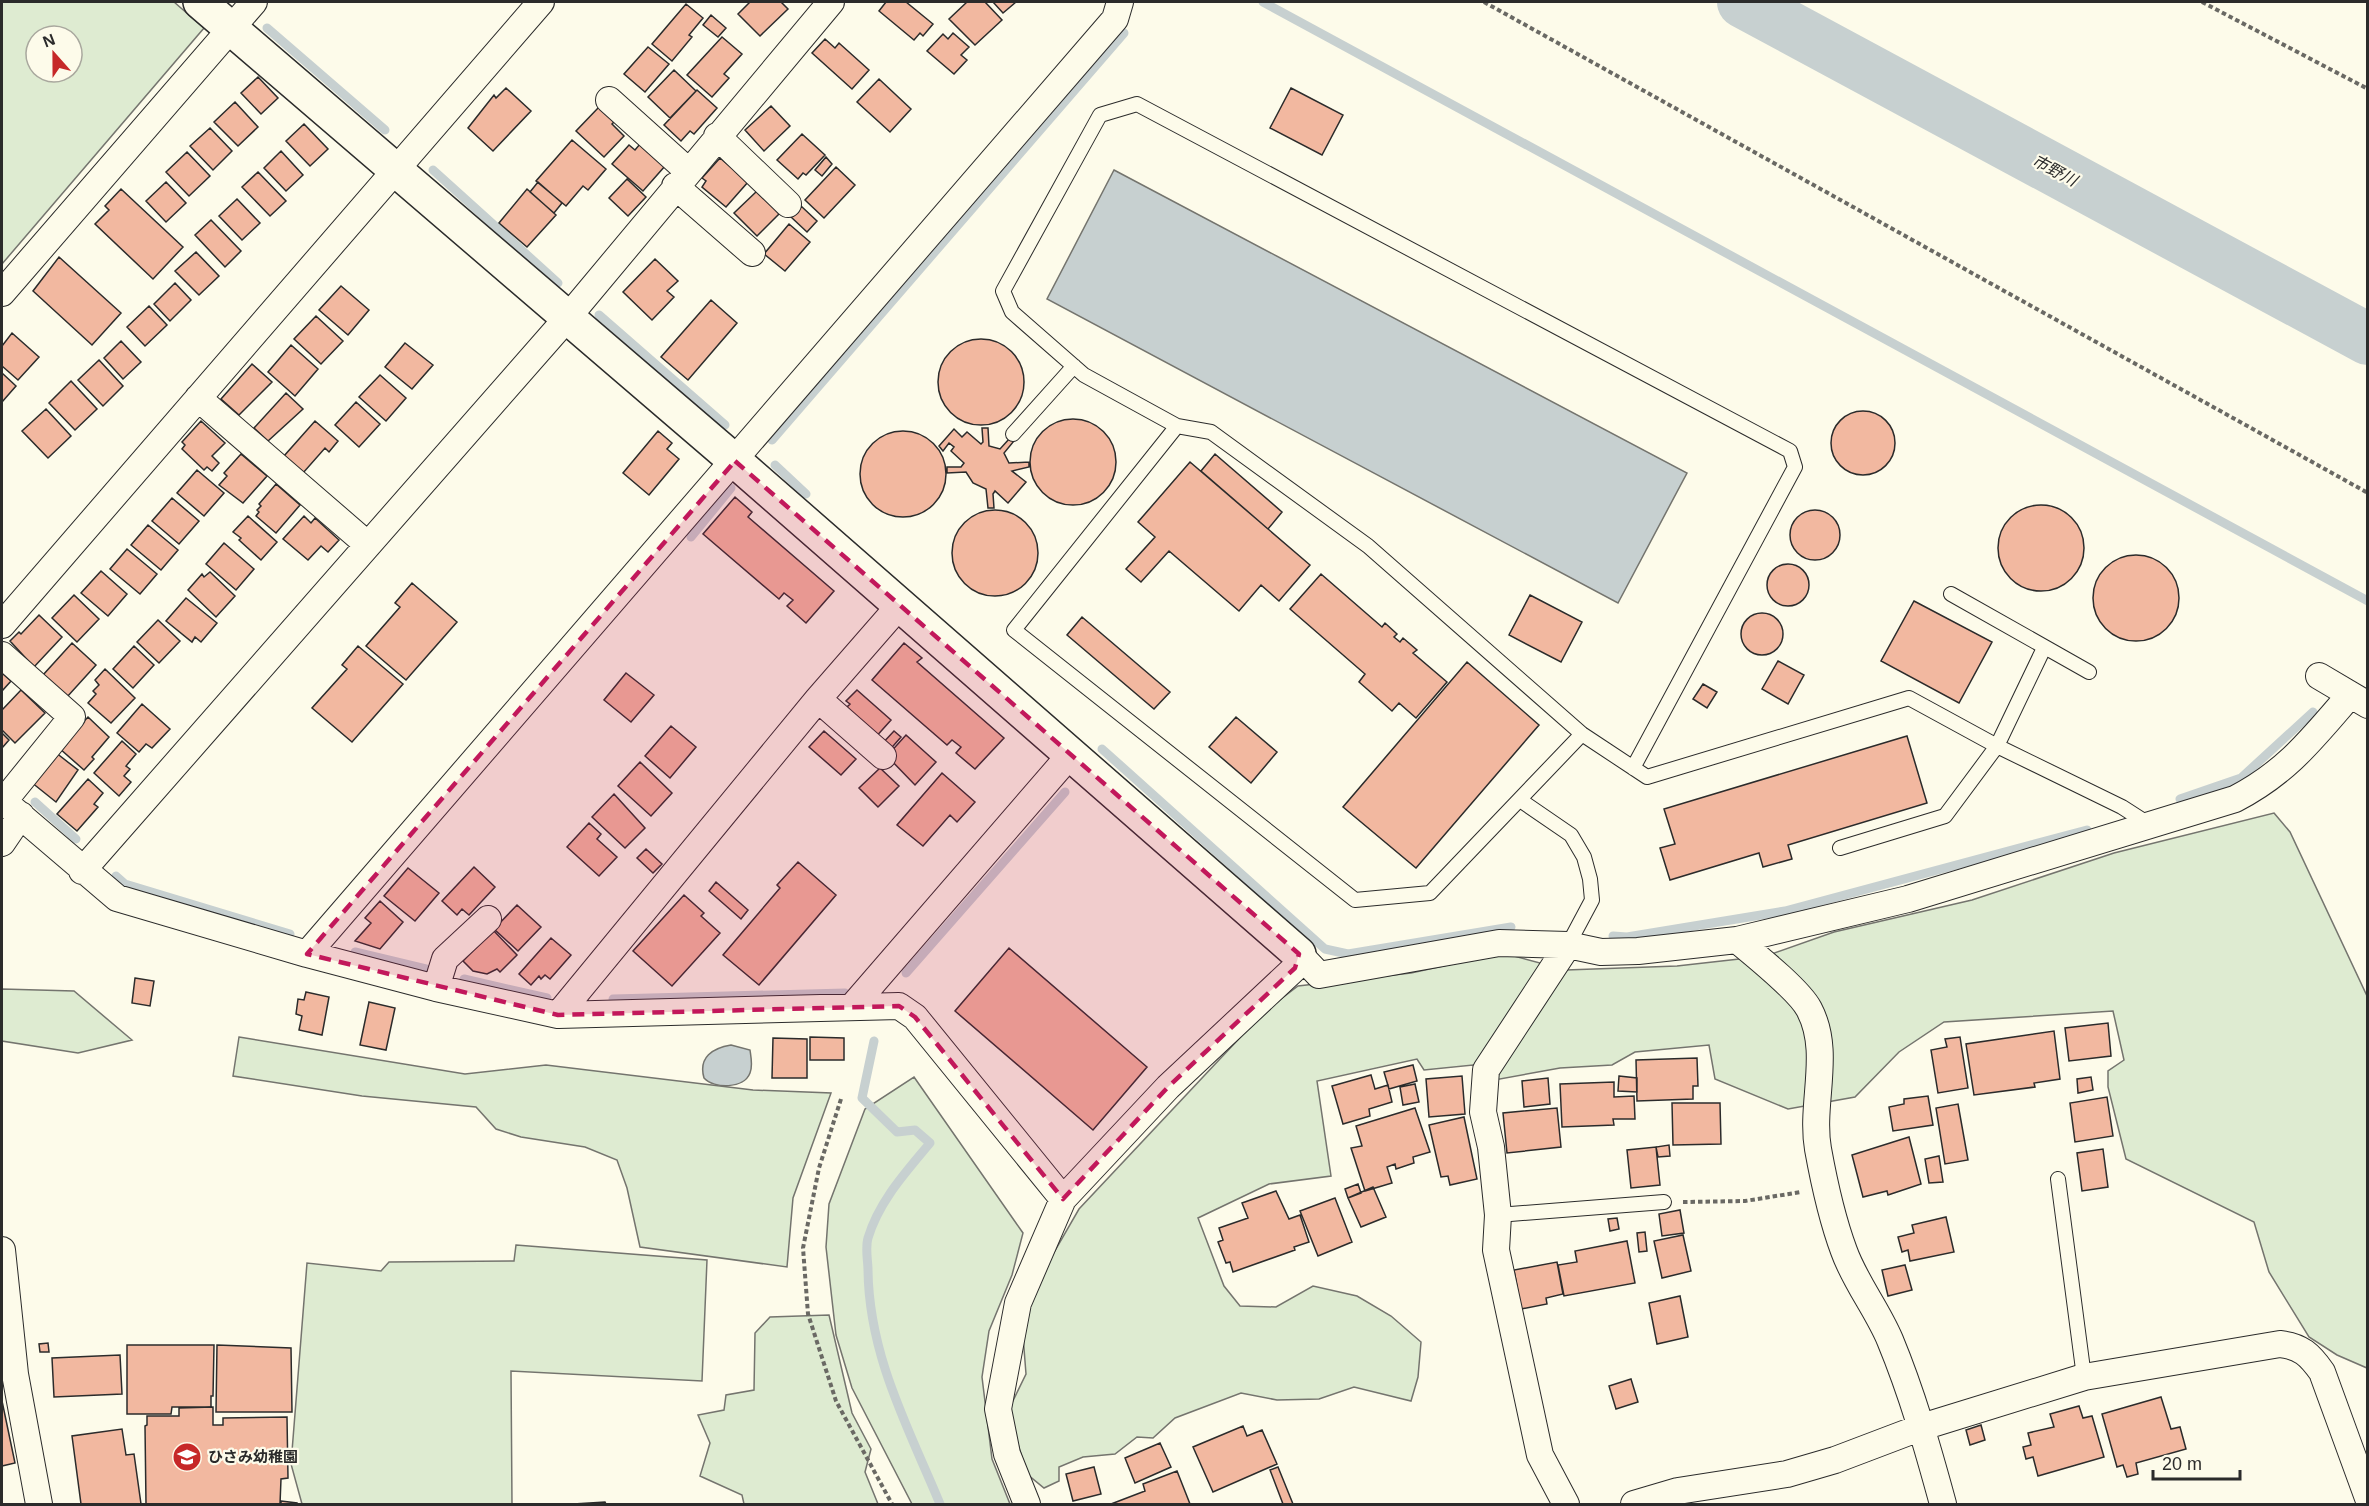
<svg xmlns="http://www.w3.org/2000/svg" width="2369" height="1506" font-family="Helvetica,'Noto Sans JP',sans-serif">
  <rect width="100%" height="100%" fill="#fdfbea"/>
  <!-- green -->
  <path fill="#deebd1" stroke="#74746e" stroke-width="1.5" fill-rule="evenodd" d="M2,2H174L204,28L2,264ZM36,36H72V72H36Z
    M2274,813L2290,832L2367,996V1368L2337,1355L2309,1337L2269,1272L2254,1222L2126,1159L2108,1087V1071L2124,1060L2113,1011L1944,1022L1899,1052L1855,1097L1788,1109L1715,1079L1709,1045L1635,1052L1612,1065L1560,1068L1478,1083L1473,1065L1424,1070L1417,1059L1317,1081L1331,1176L1269,1184L1198,1218L1224,1286L1240,1306L1276,1307L1313,1286L1357,1296L1391,1316L1421,1342L1418,1377L1411,1401L1354,1387L1319,1399L1277,1400L1241,1393L1175,1418L1153,1438L1137,1437L1115,1454L1083,1457L1059,1467V1481L1044,1488L1027,1474L1008,1411L1026,1374L1022,1323L1053,1254L1079,1209L1265,1011L1298,986L1411,973L1503,953L1566,970L1677,966L1766,956L1834,932L1972,900L2114,853Z
    M2,989L74,991L132,1040L78,1053L2,1041Z
    M239,1037L465,1074L546,1065L753,1090L831,1093L793,1198L787,1267L640,1247L627,1188L617,1160L585,1147L521,1137L496,1129L476,1107L362,1096L233,1076Z
    M914,1077L1023,1233L1012,1275L989,1331L982,1377L992,1459L1010,1504H912L852,1388L836,1335L826,1247L829,1204L865,1109Z
    M516,1245L707,1260L702,1381L511,1371L512,1504H302L291,1464L307,1263L381,1271L389,1262L514,1261Z
    M829,1315L852,1413L871,1449L865,1472L878,1504H744L742,1495L700,1476L710,1443L698,1415L724,1410L726,1395L754,1390L755,1333L770,1317Z"/>
  <!-- water -->
  <path fill="#c7d0d0" stroke="#74746e" stroke-width="1.5" d="M1114,170L1687,473L1618,603L1047,299Z
    M731,1045L750,1050C751,1057 753,1066 750,1073C744,1089 714,1089 704,1078C698,1057 713,1048 731,1045Z"/>
  <g fill="none" stroke-linecap="round" stroke-linejoin="round">
    <!-- stream -->
    <path stroke="#c7d0d0" stroke-width="9" d="M1263,2L2368,601
      M267,28L385,130
      M433,170L558,283
      M599,315L725,425
      M772,440L1124,33
      M775,465L806,494
      M691,537L731,488
      M1102,749L1325,949L1348,954L1511,927
      M2180,799L2241,778L2313,712
      M35,802L76,839
      M116,876L125,884L290,934
      M1613,936L1627,937L1785,911L2087,830
      M355,952L426,969
      M906,973L1065,792
      M464,979L547,998
      M613,999L845,993
      M874,1041L862,1098L897,1132L915,1130L930,1143C906,1172 879,1201 868,1238C865,1248 868,1261 868,1270C869,1356 908,1427 940,1504"/>
    <!-- river -->
    <path stroke="#c7d0d0" stroke-width="52" d="M1743,2L2368,339"/>
  </g>
  <!-- building -->
  <path fill="#f2b8a0" stroke="#2b2b2b" stroke-width="1.5" d="M750,2H781L788,9L760,36L738,14Z
    M886,2H906L933,24L923,36L920,33L914,40L879,11Z
    M967,2H985L1002,20L975,45L949,19Z
    M993,2H1016L1003,13Z
    M686,4L703,18L689,35L692,37L672,61L652,44Z
    M711,15L726,28L718,37L703,25Z
    M953,33L969,47L961,55L967,60L954,74L927,51L943,34L948,39Z
    M722,37L742,54L724,74L729,78L712,97L687,75Z
    M825,39L835,48L839,43L869,70L852,89L812,53Z
    M648,47L669,64L645,92L624,74Z
    M674,70L696,91L670,118L648,97Z
    M258,77L278,98L261,114L241,93Z
    M879,79L911,109L890,132L857,102Z
    M506,88L531,111L493,151L468,128L494,95L496,98Z
    M1291,88L1343,115L1322,155L1270,128Z
    M697,90L717,108L694,134L690,131L681,141L664,125Z
    M235,102L258,127L238,146L214,122Z
    M771,106L790,126L764,151L745,130Z
    M599,107L615,121L612,124L624,136L604,157L576,131Z
    M304,124L328,149L310,166L286,141Z
    M210,128L232,151L213,170L190,146Z
    M802,134L825,155L806,175L803,173L798,179L777,160Z
    M572,140L606,169L588,190L583,186L566,206L536,181Z
    M640,144L665,166L643,191L612,164L629,145L635,150Z
    M281,151L303,175L286,191L264,168Z
    M187,152L210,176L189,196L166,172Z
    M826,157L832,164L822,176L815,170Z
    M720,158L748,182L726,207L702,187L706,181L702,178Z
    M836,167L855,185L824,218L805,200Z
    M258,172L286,201L270,216L242,187Z
    M627,179L646,197L628,216L609,198Z
    M166,182L186,203L166,222L146,201Z
    M538,182L562,203L554,213L530,192Z
    M121,189L183,247L153,279L95,224L109,210L105,206Z
    M527,189L556,215L527,247L499,223Z
    M757,191L779,214L757,236L734,213Z
    M237,199L260,223L242,240L219,216Z
    M801,206L817,221L807,232L791,217Z
    M211,220L241,251L225,267L195,235Z
    M789,224L810,242L785,271L764,254Z
    M196,252L219,276L199,295L175,271Z
    M59,257L121,313L92,345L33,291Z
    M655,259L678,281L667,291L674,297L652,320L623,292Z
    M175,283L191,300L170,321L154,304Z
    M341,286L369,310L348,335L319,310Z
    M711,300L737,323L688,380L661,357Z
    M149,306L167,325L145,346L127,327Z
    M316,316L343,341L321,364L294,339Z
    M12,333L39,357L18,380L2,366V346Z
    M938 382a43 43 0 1 1 86 0a43 43 0 1 1-86 0Z
    M121,341L141,362L123,379L104,358Z
    M405,343L433,365L412,389L385,367Z
    M291,345L318,369L295,396L268,372Z
    M99,360L123,386L103,406L78,380Z
    M252,364L272,382L239,415L221,399Z
    M2,373L16,386L2,402Z
    M380,375L406,398L386,421L359,397Z
    M71,381L97,409L75,430L49,403Z
    M286,393L303,409L268,441L254,428Z
    M356,402L380,424L359,447L335,425Z
    M46,409L71,436L48,458L22,431Z
    M1831 443a32 32 0 1 1 64 0a32 32 0 1 1-64 0Z
    M1030 462a43 43 0 1 1 86 0a43 43 0 1 1-86 0Z
    M201,421L225,443L212,456L219,463L212,471L207,467L204,470L182,449L185,445L182,442Z
    M315,421L338,441L329,452L325,448L303,473L284,456Z
    M982,428H988L989,446L1000,449L1010,438L1014,441L1004,453L1009,463L1029,462V467L1012,471L1026,482L1008,503L995,491L993,494L994,508H988L986,489L973,483L966,472L947,473V467H961L964,463L951,451L954,447L949,443L943,451L939,446L954,429L962,437L967,432L981,444L983,442Z
    M860 474a43 43 0 1 1 86 0a43 43 0 1 1-86 0Z
    M658,431L672,443L667,449L679,459L649,495L623,473Z
    M241,454L267,476L243,503L219,485L227,476L224,473Z
    M1215,454L1282,512L1268,529L1201,471Z
    M1190,462L1310,565L1279,601L1261,585L1239,611L1169,551L1141,582L1126,569L1155,537L1138,522Z
    M197,470L224,493L204,516L177,493Z
    M276,484L300,505L276,533L256,516L259,512L257,510L261,506L259,504Z
    M735,497L752,512L748,517L834,591L806,623L787,606L793,600L784,593L779,599L703,534Z
    M172,498L199,521L179,544L152,521Z
    M1998 548a43 43 0 1 1 86 0a43 43 0 1 1-86 0Z
    M952 553a43 43 0 1 1 86 0a43 43 0 1 1-86 0Z
    M1790 535a25 25 0 1 1 50 0a25 25 0 1 1-50 0Z
    M248,516L277,542L261,560L239,540L241,538L233,532Z
    M304,516L311,523L315,518L339,540L328,552L321,546L308,560L283,539Z
    M148,525L178,550L161,570L131,545Z
    M224,543L254,569L236,590L206,564Z
    M127,549L157,574L140,594L110,569Z
    M2093 598a43 43 0 1 1 86 0a43 43 0 1 1-86 0Z
    M1767 585a21 21 0 1 1 42 0a21 21 0 1 1-42 0Z
    M101,571L127,594L108,616L81,593Z
    M210,572L235,596L216,617L188,590L202,574L204,577Z
    M1321,574L1382,627L1385,623L1397,634L1394,637L1400,642L1403,638L1417,650L1413,653L1447,682L1416,718L1399,703L1392,711L1359,682L1365,674L1290,609Z
    M412,583L457,622L406,680L366,646L400,607L395,603Z
    M74,595L99,619L77,642L52,618Z
    M1530,595L1582,622L1561,662L1509,635Z
    M186,598L217,623L201,642L195,637L192,642L166,621Z
    M1914,601L1992,642L1959,703L1881,661Z
    M1741 634a21 21 0 1 1 42 0a21 21 0 1 1-42 0Z
    M39,615L62,637L34,667L10,641L19,632L21,634Z
    M1082,617L1170,692L1154,709L1067,635Z
    M158,620L180,641L159,663L137,642Z
    M72,643L96,665L67,697L43,675Z
    M904,643L922,658L917,662L1004,738L975,769L956,753L961,747L952,740L947,745L872,680Z
    M134,646L154,665L133,688L113,669Z
    M358,646L403,684L352,742L312,708L347,669L342,665Z
    M1778,661L1804,675L1788,704L1762,689Z
    M1467,662L1539,725L1416,868L1343,807Z
    M105,669L135,698L111,723L88,703L96,694L93,691L99,685L95,680Z
    M2,673L11,681L2,691Z
    M626,673L654,695L631,722L604,700Z
    M1703,684L1717,692L1707,708L1693,699Z
    M21,690L45,713L15,743L2,730V710Z
    M857,690L891,720L874,739L843,711L850,704L846,701Z
    M142,704L170,729L152,748L146,744L139,752L117,733Z
    M88,717L109,737L92,757L94,759L84,770L59,748Z
    M1236,717L1277,752L1251,783L1209,747Z
    M671,726L696,747L670,778L645,756Z
    M824,731L856,759L841,775L809,747Z
    M894,731L901,737L887,753L880,746Z
    M2,733L9,740L2,748Z
    M906,735L936,762L915,785L887,756Z
    M1907,736L1927,803L1788,845L1792,859L1763,867L1759,853L1670,880L1660,848L1675,844L1664,809Z
    M122,741L136,754L126,766L130,769L124,776L131,782L119,796L94,773Z
    M55,752L78,770L56,802L31,782Z
    M640,762L672,793L651,816L618,786Z
    M880,768L899,786L878,807L859,788Z
    M942,773L975,802L957,822L950,815L923,846L897,825Z
    M88,779L103,793L94,804L98,807L77,831L57,814Z
    M614,794L645,828L625,848L592,817Z
    M589,823L601,834L597,839L617,857L599,876L567,847Z
    M646,849L662,864L653,873L637,858Z
    M798,862L836,895L759,985L723,955L780,888L777,885Z
    M474,867L495,887L469,915L462,909L457,915L442,901Z
    M408,868L439,893L415,921L384,896Z
    M716,882L748,910L741,919L709,891Z
    M684,895L704,913L701,916L720,933L672,986L633,951Z
    M380,901L403,922L380,949L355,941L371,923L365,918Z
    M517,905L541,927L518,951L494,929Z
    M493,930L517,955L500,972L497,969L487,974L473,971L463,961Z
    M551,938L571,955L550,979L545,975L541,979L539,976L531,985L519,974Z
    M1009,948L1147,1067L1093,1130L955,1011Z
    M135,978L154,981L150,1006L132,1003Z
    M306,992L329,997L322,1035L299,1030L302,1016L296,1014L298,999L304,1000Z
    M369,1002L395,1008L386,1050L360,1045Z
    M2108,1023L2111,1056L2069,1061L2065,1028Z
    M2054,1031L2060,1079L2034,1083L2035,1087L1974,1095L1966,1044Z
    M810,1037L844,1038V1060H810Z
    M1960,1037L1968,1088L1938,1093L1931,1050L1947,1047L1945,1039Z
    M773,1038L807,1039V1078H772Z
    M1697,1058L1698,1086H1693V1099L1637,1101L1636,1060Z
    M1413,1065L1417,1081L1389,1089L1384,1072Z
    M1371,1075L1375,1089L1388,1085L1392,1102L1369,1109L1370,1116L1343,1124L1332,1086Z
    M1462,1076L1465,1114L1429,1117L1426,1079Z
    M1619,1076L1637,1078V1092L1618,1091Z
    M2091,1077L2093,1090L2078,1093L2077,1079Z
    M1548,1078L1550,1104L1524,1107L1522,1081Z
    M1614,1082V1097L1634,1096L1635,1119H1613L1614,1125L1562,1127L1560,1084Z
    M1415,1084L1419,1102L1403,1105L1400,1087Z
    M1928,1096L1933,1125L1893,1131L1889,1107L1904,1104V1099Z
    M2107,1097L2113,1136L2075,1142L2070,1103Z
    M1672,1103H1720L1721,1144L1673,1145Z
    M1958,1104L1968,1160L1945,1164L1936,1108Z
    M1415,1108L1430,1152L1413,1157L1414,1163L1396,1169L1395,1164L1387,1167L1392,1183L1365,1191L1351,1148L1362,1146L1356,1126Z
    M1557,1108L1561,1147L1507,1153L1503,1113Z
    M1464,1117L1477,1179L1450,1185L1448,1176L1441,1177L1429,1125Z
    M1909,1137L1921,1184L1888,1195L1887,1191L1863,1197L1852,1155Z
    M1669,1145L1670,1156L1658,1157L1656,1147Z
    M1656,1147L1660,1185L1631,1188L1627,1150Z
    M2103,1149L2108,1187L2082,1191L2077,1153Z
    M1939,1156L1943,1182L1929,1183L1925,1159Z
    M1358,1184L1361,1193L1348,1198L1345,1189Z
    M1373,1187L1386,1217L1361,1227L1348,1198Z
    M1276,1191L1289,1219L1300,1215L1309,1242L1294,1247L1295,1250L1233,1272L1230,1262L1226,1263L1218,1242L1223,1240L1219,1228L1248,1218L1242,1203Z
    M1335,1198L1352,1242L1318,1256L1300,1211Z
    M1680,1210L1684,1233L1662,1236L1659,1214Z
    M1946,1217L1954,1252L1910,1261L1908,1250L1902,1252L1898,1237L1914,1233L1912,1225Z
    M1617,1218L1619,1229L1610,1231L1608,1219Z
    M1645,1232L1647,1251L1639,1252L1637,1233Z
    M1683,1235L1691,1271L1662,1278L1654,1241Z
    M1627,1241L1635,1283L1564,1296L1558,1265L1577,1262L1575,1251Z
    M1557,1262L1563,1294L1546,1298L1547,1304L1521,1309L1514,1270Z
    M1905,1265L1912,1290L1888,1296L1882,1270Z
    M1680,1296L1688,1337L1657,1344L1649,1303Z
    M48,1343L49,1352H40L39,1344Z
    M127,1345H214L213,1396H211V1407H172L171,1414H127Z
    M217,1345L291,1348L292,1412H216Z
    M120,1355L122,1394L54,1397L52,1358Z
    M1631,1379L1638,1402L1616,1409L1609,1386Z
    M2161,1397L2171,1429L2180,1427L2186,1449L2136,1463L2138,1474L2127,1477L2123,1465L2117,1467L2102,1414Z
    M2,1401L15,1463L2,1466Z
    M2079,1406L2083,1418L2092,1416L2104,1457L2038,1476L2033,1457L2026,1459L2023,1447L2031,1445L2028,1433L2054,1427L2050,1414Z
    M213,1407V1425H223V1418L287,1417L288,1478L281,1479L280,1504H146L145,1426L147,1425V1416H179V1408Z
    M1981,1425L1985,1440L1970,1445L1966,1430Z
    M1243,1426L1247,1436L1262,1430L1277,1464L1213,1492L1193,1447Z
    M122,1429L126,1455L134,1454L141,1504H81L72,1436Z
    M1160,1443L1171,1467L1135,1483L1125,1458Z
    M1094,1467L1101,1494L1073,1501L1066,1474Z
    M1278,1467L1293,1504H1283L1270,1470Z
    M1177,1471L1190,1504H1111L1145,1491L1143,1484Z
    M281,1501L297,1503V1504H281Z
    M605,1502L606,1504H573Z"/>
  <g fill="none" stroke-linecap="round" stroke-linejoin="round">
    <!-- service casing -->
    <g stroke="#2b2b2b" stroke-width="16">
      <path id="service" d="M1177,426L1014,630L1355,900L1430,893L1582,734
        M1013,434L1074,366
        M1951,594L2089,672
        M1633,768L1795,467L1790,451L1137,104L1100,115L1003,291L1012,312L1084,375L1177,426L1211,432L1368,546L1582,734L1647,777L1909,698L1997,746L2122,807L2150,825
        M1520,800L1571,835L1584,857L1590,879L1592,900L1568,945
        M1840,848L1945,816L1997,746L2044,648
        M2058,1179L2084,1377
        M1498,1215L1664,1202"/>
    </g>
    <!-- minor casing -->
    <g stroke="#2b2b2b" stroke-width="28">
      <path id="minor" d="M609,100L688,171
        M717,136L788,204
        M675,186L752,253
        M2,293L254,2
        M198,398L368,545
        M2,625L541,2
        M2,655L72,717L4,801
        M2319,676L2368,705
        M818,699L883,756
        M2,800L117,898L307,954L436,988L558,1015L899,1006L915,1017L1063,1199
        M2,843L21,815
        M82,871L568,317L831,2
        M1737,940C1755,955 1799,990 1809,1009C1832,1052 1810,1103 1818,1149C1824,1182 1832,1219 1844,1251C1855,1282 1877,1309 1890,1340C1912,1393 1928,1449 1943,1504
        M307,954L1115,19L1120,2
        M1299,954L1319,975L1499,943L1568,945L1601,952L1638,951L1737,940L1908,899L2235,799C2287,772 2312,739 2350,695
        M436,988L445,959L488,919
        M852,1007L1070,755
        M558,1015L818,699L900,605
        M2,1250L15,1374L39,1504
        M1027,1504L1007,1454L998,1409L1018,1303L1063,1199L1168,1087L1295,968L1299,954
        M1566,1504L1540,1455L1496,1250L1498,1215L1491,1147L1483,1112L1486,1070L1568,945
        M1634,1504L1678,1491L1787,1474L1835,1460L1922,1427L2084,1377L2280,1344C2301,1346 2310,1355 2322,1372L2368,1498"/>
    </g>
    <!-- tertiary casing -->
    <g stroke="#2b2b2b" stroke-width="36">
      <path id="tertiary" d="M200,2L735,461L1299,954"/>
    </g>
    <!-- path -->
    <path stroke="#6a6964" stroke-width="4" stroke-dasharray="4.5 3" stroke-linecap="butt" d="M1484,2L2368,493
      M2202,2L2368,89
      M841,1099L819,1168L803,1248L808,1314L836,1401L892,1504
      M1683,1202L1745,1201L1801,1192"/>
    <!-- service -->
    <use href="#service" stroke="#fdfbea" stroke-width="14"/>
    <!-- minor -->
    <use href="#minor" stroke="#fdfbea" stroke-width="26"/>
    <!-- tertiary -->
    <use href="#tertiary" stroke="#fdfbea" stroke-width="33"/>
  </g>
  <!-- marked area -->
  <path fill="#c2185b" fill-opacity="0.2" stroke="#c2185b" stroke-width="4.5" stroke-dasharray="12 8" stroke-linejoin="round" d="M735,461L1299,954L1295,968L1168,1087L1063,1199L915,1017L899,1006L558,1015L307,954Z"/>
  <!-- icons -->
  <defs>
    <g id="school-disc" transform="scale(1.5)"><circle r="9.5" fill="#c62828" stroke="#fdfbea"/><path d="M0-5L7-2L0 1L-7-2ZM-4 1L0 2.5L4 1V4Q0 6-4 4Z" fill="#fff"/></g>
  </defs>
  <g fill-rule="evenodd">
    <use href="#school-disc" x="187" y="1457"/>
  </g>
  <g text-anchor="middle" stroke-width="4.5" stroke-linejoin="round" paint-order="stroke">
    <!-- poi labels -->
    <g font-size="15" font-weight="bold" fill="#2b2b2b" stroke="#fdfbea" text-anchor="start">
      <text x="208" y="1462">ひさみ幼稚園</text>
    </g>
    <!-- water labels -->
    <g font-size="16" font-style="italic" fill="#2b2b2b" stroke="#fdfbea">
      <text transform="translate(2055 170) rotate(28)" y="6">市野川</text>
    </g>
  </g>
  <!-- border -->
  <rect width="2369" height="1506" fill="none" stroke="#2b2b2b" stroke-width="6"/>
  <!-- north arrow -->
  <g transform="translate(54 54) rotate(339)"><circle r="28" fill="#fdfbea" stroke="#a9a89e" stroke-width="1.5"/>
  <path d="M0-4.5L10 22L0 15L-10 22Z" fill="#c62828"/>
  <text y="-9" font-size="16" font-weight="bold" text-anchor="middle" fill="#2b2b2b">N</text>
  </g>
  <!-- scale -->
  <path d="M2153 1470v9h87v-9" fill="none" stroke="#2b2b2b" stroke-width="3"/>
  <text x="2162" y="1470" font-size="18" fill="#2b2b2b" stroke="#fdfbea" stroke-width="4.5" paint-order="stroke">20 m</text>
</svg>
